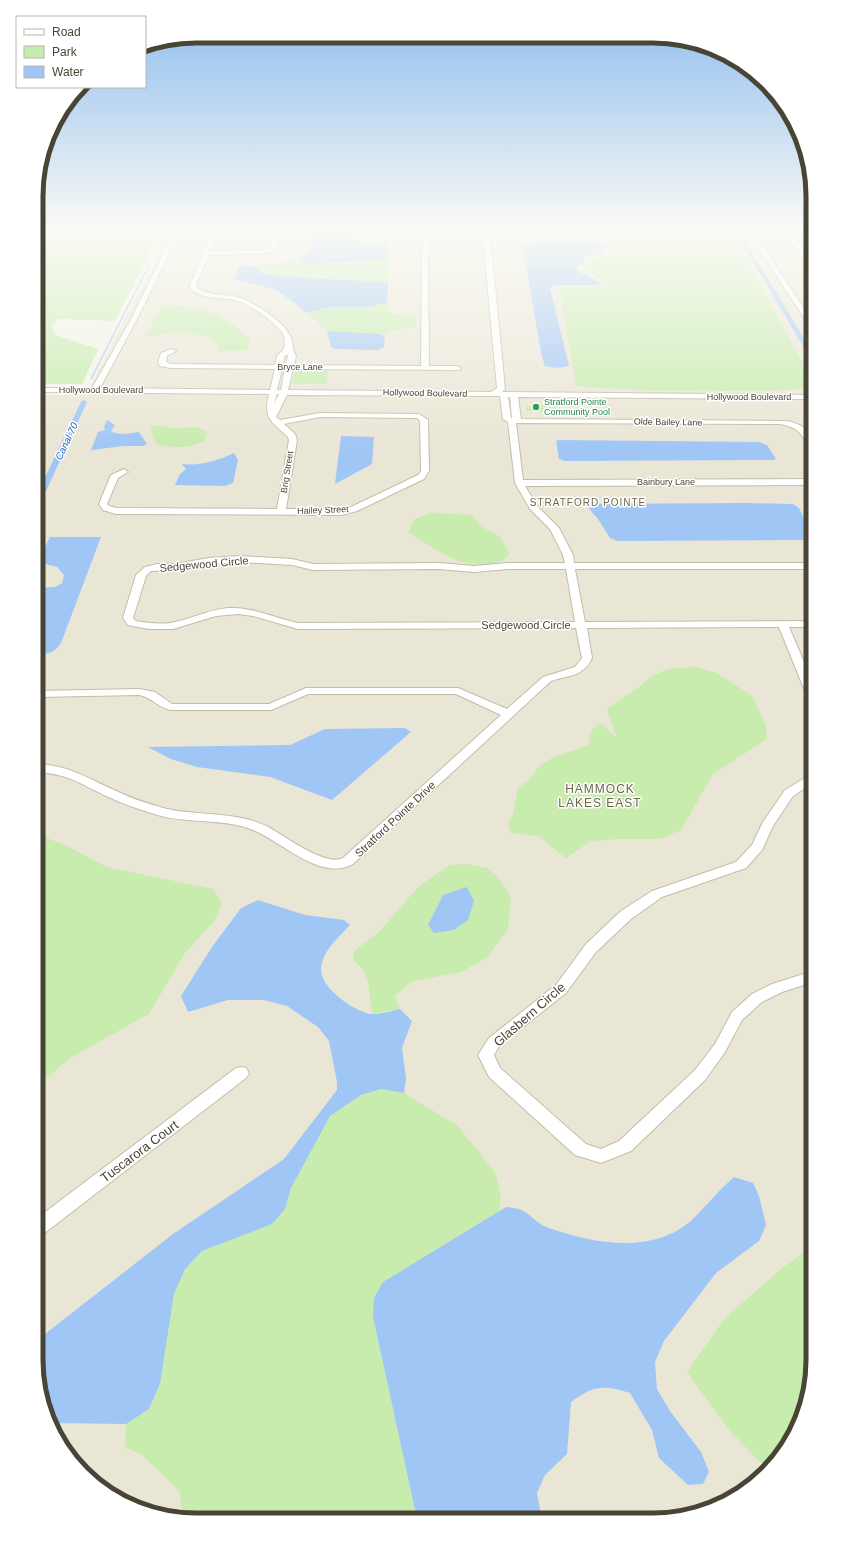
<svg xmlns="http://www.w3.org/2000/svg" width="849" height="1556" font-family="Helvetica,sans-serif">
  <rect width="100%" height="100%" fill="#f5f3e8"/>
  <!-- residential -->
  <path fill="#eae6d6" d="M170,230H813V1371L801,1421L780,1457L750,1487L705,1511L653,1520L175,1519L134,1508L91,1481L63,1449L45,1412L36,1360L37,395H86Z"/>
  <!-- green -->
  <path fill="#c7ecae" d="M37,230H65L63,232L66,237L92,238L105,235H158L115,321L59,319L51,325L55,335L98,349L82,384H37Z
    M115,230H168L165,234L114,233Z
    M335,230H379L389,236L392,235L389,245L383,243L365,245L359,244Z
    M646,240L729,248V246L739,247L807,370L813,378V389C734,392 654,393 576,386L559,286H603L606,282L584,270L591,261L610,254L611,241Z
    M298,259L307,264L389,259L388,282L306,278L266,274C260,272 258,267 254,266Z
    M387,303L391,314L415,315L416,327L386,332L385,337L379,334L327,331L307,313L329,307H367Z
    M161,305C201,307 220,309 249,339L250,343L247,351H219L218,344C196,330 171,331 146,337Z
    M295,370L329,371L326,384H292Z
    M533,404H554L556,412L526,411V408Z
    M157,425L174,428L197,427L207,432L204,441C185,449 176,448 156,444L150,427Z
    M430,513L471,515L486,529L499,536L509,553C506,560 499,562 492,564C459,570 435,548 408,532L415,519Z
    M695,667L717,673L752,696L766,726L767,739L713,774L681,830L660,839H619L591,841L566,858L538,836L511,833L508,825L513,814L518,788L530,779L540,765L554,757L588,745L591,731L600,723L616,737L607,709L639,687L652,676L668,669Z
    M37,834L67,846L107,867L213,889L222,903L214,921L185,953L149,1014L70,1058L36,1087Z
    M467,864L487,868L499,878L511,897L508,929L487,957L461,972L413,981L395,996L400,1009L372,1014C370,1001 370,985 365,973C360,963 354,967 353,952L379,932L419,886L450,865Z
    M813,1015V1064L809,1054L807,1019Z
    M381,1089L404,1093L458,1126L496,1174L501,1198L499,1212L383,1282L373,1317L417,1519H182L180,1492L141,1454L125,1448L126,1424L149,1409L160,1384L174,1294L185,1269L202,1251L272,1224L285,1209L291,1188L299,1169L330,1116L361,1095Z
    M813,1246V1371L801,1421L780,1457L768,1470L729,1430L687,1372L725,1318L781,1269Z"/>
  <!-- water -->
  <path fill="#a0c6f6" d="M313,230C329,230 350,229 359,244C369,247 379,242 389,245V259L307,264L298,259C307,254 310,251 311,240L314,239L312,238Z
    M534,242H600L606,245V249L602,253L586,256L583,264L576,268L579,272L602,283L596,285H556L550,288L569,366L557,368L545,366L542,357L522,244Z
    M240,265L256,266L261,272L266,274L306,278L388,282L387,303L367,307H330L306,313L295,303L274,289L236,280L235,277Z
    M327,331L379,334L385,337L384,347L378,350L335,349L331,347Z
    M107,420L115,425L111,431L115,433L123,434L139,432L147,444L143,446H124L91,450L98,432L105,430L104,427Z
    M341,436L374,437L372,464L335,484Z
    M559,440L759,442L767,445L776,459L773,460L565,461L559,459L556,441Z
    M234,453L238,460L233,483L225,486L175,485L180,474L186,469L182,464C202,466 216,461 234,453Z
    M746,503L793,504L799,508L813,538L808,540L618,541L610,538L598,519L585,504Z
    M50,537H101L61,643C54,653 49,654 37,654V588L55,587L62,583L64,575L57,567L38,562Z
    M405,728L411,732L332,800L270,777L197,767L171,759L148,747L290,745L325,729Z
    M467,887L474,901L468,920L454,930L434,933L428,925L443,895Z
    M258,900L305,915L344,920L350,925C339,937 323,950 321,968C320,988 353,1010 370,1014C379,1015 392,1011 400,1009L412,1021L402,1048L406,1078L404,1093L381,1089L361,1095L330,1116L291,1188L285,1209L272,1224L202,1251L185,1269L174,1294L160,1384L149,1409L126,1424L50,1423C39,1400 36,1366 36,1341L173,1234L284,1159L337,1090V1082L329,1041L318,1027L287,1006L264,1000H228L188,1012L181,996L212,947L241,908Z
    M734,1177L753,1183L759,1196L766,1225L759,1241L716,1273L664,1341L655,1362L657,1389L670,1411L701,1452L709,1472L703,1484L688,1485L659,1458L652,1430L630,1393C603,1385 594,1385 571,1402L567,1454L545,1475L537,1493L542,1520L417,1519L373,1317L374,1298L383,1282L506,1207C511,1208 517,1208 521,1210C531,1214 538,1225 549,1228C594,1244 654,1255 693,1219C707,1205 719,1190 734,1177Z"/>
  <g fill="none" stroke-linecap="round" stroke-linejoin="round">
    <!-- stream -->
    <path stroke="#a0c6f6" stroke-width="1.5" d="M91,379L149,265"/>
    <!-- canal -->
    <path fill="#a0c6f6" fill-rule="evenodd" d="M742,239L744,240L813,353V360L810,358L740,240Z
      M84,400L87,402L41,502L37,504V494L81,402Z"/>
    <!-- minor casing -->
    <g stroke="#c2bdaa" stroke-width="2">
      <path id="minor" d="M175,230H181L136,321L100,388L270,390L275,369L170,368L160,366L158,362L161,353L172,349L176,351L167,356L166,362L170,364L275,365L277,356L284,349C285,345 285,340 284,336C279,324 247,303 235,300C221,297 202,300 191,289L190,285L213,230H219L210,251L267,250L269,248L275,230H281L275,249L270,253L209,255L196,285L197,288C208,295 221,294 233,296C250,299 283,320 290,336C294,343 291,348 296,356L294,365L421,366L422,230H428L429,366H457L461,368L460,370L293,369L288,390L491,392L497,388L483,238L485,232L493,230H667L702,233H748L746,230H752L813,322V329L810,327L751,237H702L655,233H500L490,234L505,389L502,392L813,395V399L518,397L521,419L787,421C804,425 813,431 813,449H810C801,433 799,428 780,424L516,423L523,480L813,479V485L525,486L537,506L559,528L573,555L574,563H813V569H575L585,622L813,621V627H789L813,683V699L807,696L779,627L587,628L592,658C583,677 569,675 551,681L353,864C319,883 279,838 248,828C221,819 190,823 161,816C145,811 128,806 113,799C83,786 71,774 37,772V764C68,765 87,778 114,790C130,798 146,803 163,808C198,817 237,810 270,828C286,837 326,867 343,858L501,715L456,694H308L271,710H170C158,707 151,697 139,695L37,697V691L139,689L155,692L172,704H269L306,688H458L507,709L543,677L575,667L582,658L576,628L298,629L253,616L238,614L216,616L173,629H149L128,625L123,618L136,575L145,567L157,564H175L209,558L240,556L292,559L313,564L439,563L474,566L508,563H565L563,555L550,529L530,509L515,483L508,422L503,419L500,396L287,395L276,417L280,420L320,413L419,414L428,420L429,471L424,479L357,511L341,515L116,514L103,510L99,504L111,475L124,469L128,472L118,478L107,504L109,506L117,508L277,509L289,440L288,437C271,421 263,419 269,394L37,392V388H92L130,321ZM287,354L288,356L286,365H283L284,357ZM282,369H285L281,390H277ZM277,394H279L274,404ZM508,397H510L512,418H511ZM320,417L417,418L420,421L421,471L418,475L351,507L341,509H286L297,440L295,434L284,424ZM240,562L292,565L313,570L439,569L474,572L508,569H566L575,622L298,623C275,618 253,607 229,608C210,609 194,618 175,622C163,625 148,623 136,621L133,618L146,576L151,571L175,570L209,564Z
        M783,230H789L813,264V270L811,269Z
        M813,773V783L793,796L773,826L762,850L746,868L662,897L631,919L596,952L566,993L499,1046L494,1055L500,1068L586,1144L601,1149L619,1141L695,1070L715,1044L732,1012L752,994L772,984L813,971V982L782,992L762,1002L742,1020L725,1052L705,1080L631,1151L601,1163L575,1155L489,1077L478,1055L489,1038L556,985L586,944L621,911L652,891L736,862L752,845L763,822L785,790Z
        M241,1067L246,1068L249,1073L246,1078L42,1235L36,1237V1219L236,1068Z"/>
    </g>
    <!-- minor -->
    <use href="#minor" fill="#fff" fill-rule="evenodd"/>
  </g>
  <!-- sky -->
  <linearGradient id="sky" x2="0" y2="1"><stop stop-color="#8bbbee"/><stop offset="0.51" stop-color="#fafaf5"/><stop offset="1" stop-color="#fafaf5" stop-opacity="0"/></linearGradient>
  <rect width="849" height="448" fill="url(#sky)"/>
  <!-- markers -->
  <circle fill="#2e9e5b" stroke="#fff" stroke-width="1.5" cx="536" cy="407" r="4"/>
  <g text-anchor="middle" stroke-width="3" stroke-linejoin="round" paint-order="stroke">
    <!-- far-street labels -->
    <g font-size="9" fill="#494536" stroke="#fff">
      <text x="300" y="370">Bryce Lane</text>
      <text x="101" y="393">Hollywood Boulevard</text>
      <text transform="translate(425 393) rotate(1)" y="3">Hollywood Boulevard</text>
      <text x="749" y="400">Hollywood Boulevard</text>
      <text transform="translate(668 422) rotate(1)" y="3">Olde Bailey Lane</text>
      <text transform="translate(287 472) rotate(-81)" y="3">Brig Street</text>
      <text x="666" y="485">Bainbury Lane</text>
      <text transform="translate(323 510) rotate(-2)" y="3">Hailey Street</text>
    </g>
    <!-- far-leisure labels -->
    <g font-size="9" fill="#27864d" stroke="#fff" text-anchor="start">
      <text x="544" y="405">Stratford Pointe<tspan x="544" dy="10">Community Pool</tspan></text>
    </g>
    <!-- far-water labels -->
    <g font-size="10" font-style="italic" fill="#2567bf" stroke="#fff">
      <text transform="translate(66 441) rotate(-65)" y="4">Canal 70</text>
    </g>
    <!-- far-neighbourhood labels -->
    <g font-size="10" letter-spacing="1" fill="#6d654c" stroke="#fff">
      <text x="588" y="506">STRATFORD POINTE</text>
    </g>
    <!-- street labels -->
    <g font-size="11" fill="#494536" stroke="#fff">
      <text transform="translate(204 564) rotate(-5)" y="4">Sedgewood Circle</text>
      <text x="526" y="629">Sedgewood Circle</text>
      <text transform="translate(395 819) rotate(-43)" y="4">Stratford Pointe Drive</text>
    </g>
    <!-- neighbourhood labels -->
    <g font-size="12" letter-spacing="1" fill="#6d654c" stroke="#fff">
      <text x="600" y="793">HAMMOCK<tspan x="600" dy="14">LAKES EAST</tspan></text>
    </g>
    <!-- near-street labels -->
    <g font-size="13" fill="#494536" stroke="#fff">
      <text transform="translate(529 1014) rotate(-41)" y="5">Glasbern Circle</text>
      <text transform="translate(139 1151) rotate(-37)" y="5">Tuscarora Court</text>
    </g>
  </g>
  <!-- crop -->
  <path d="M0 0H849V1556H0ZM196 43H653A153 153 0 0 1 806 196V1360A153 153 0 0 1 653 1513H196A153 153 0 0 1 43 1360V196A153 153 0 0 1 196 43Z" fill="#fff" fill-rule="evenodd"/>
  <path fill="none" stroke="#494536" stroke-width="5" d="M196 43H653A153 153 0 0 1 806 196V1360A153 153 0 0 1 653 1513H196A153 153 0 0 1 43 1360V196A153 153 0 0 1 196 43Z"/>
  <!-- legend -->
  <rect x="16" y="16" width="130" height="72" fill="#ffffff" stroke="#b6b5af"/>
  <rect x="24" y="29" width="20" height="6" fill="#ffffff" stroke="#b6b5af"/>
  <text x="52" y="36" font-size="12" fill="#494536">Road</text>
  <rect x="24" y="46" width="20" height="12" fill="#c7ecae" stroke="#b6b5af"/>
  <text x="52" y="56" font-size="12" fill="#494536">Park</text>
  <rect x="24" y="66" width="20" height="12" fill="#a0c6f6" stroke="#b6b5af"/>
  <text x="52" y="76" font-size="12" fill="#494536">Water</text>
</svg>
